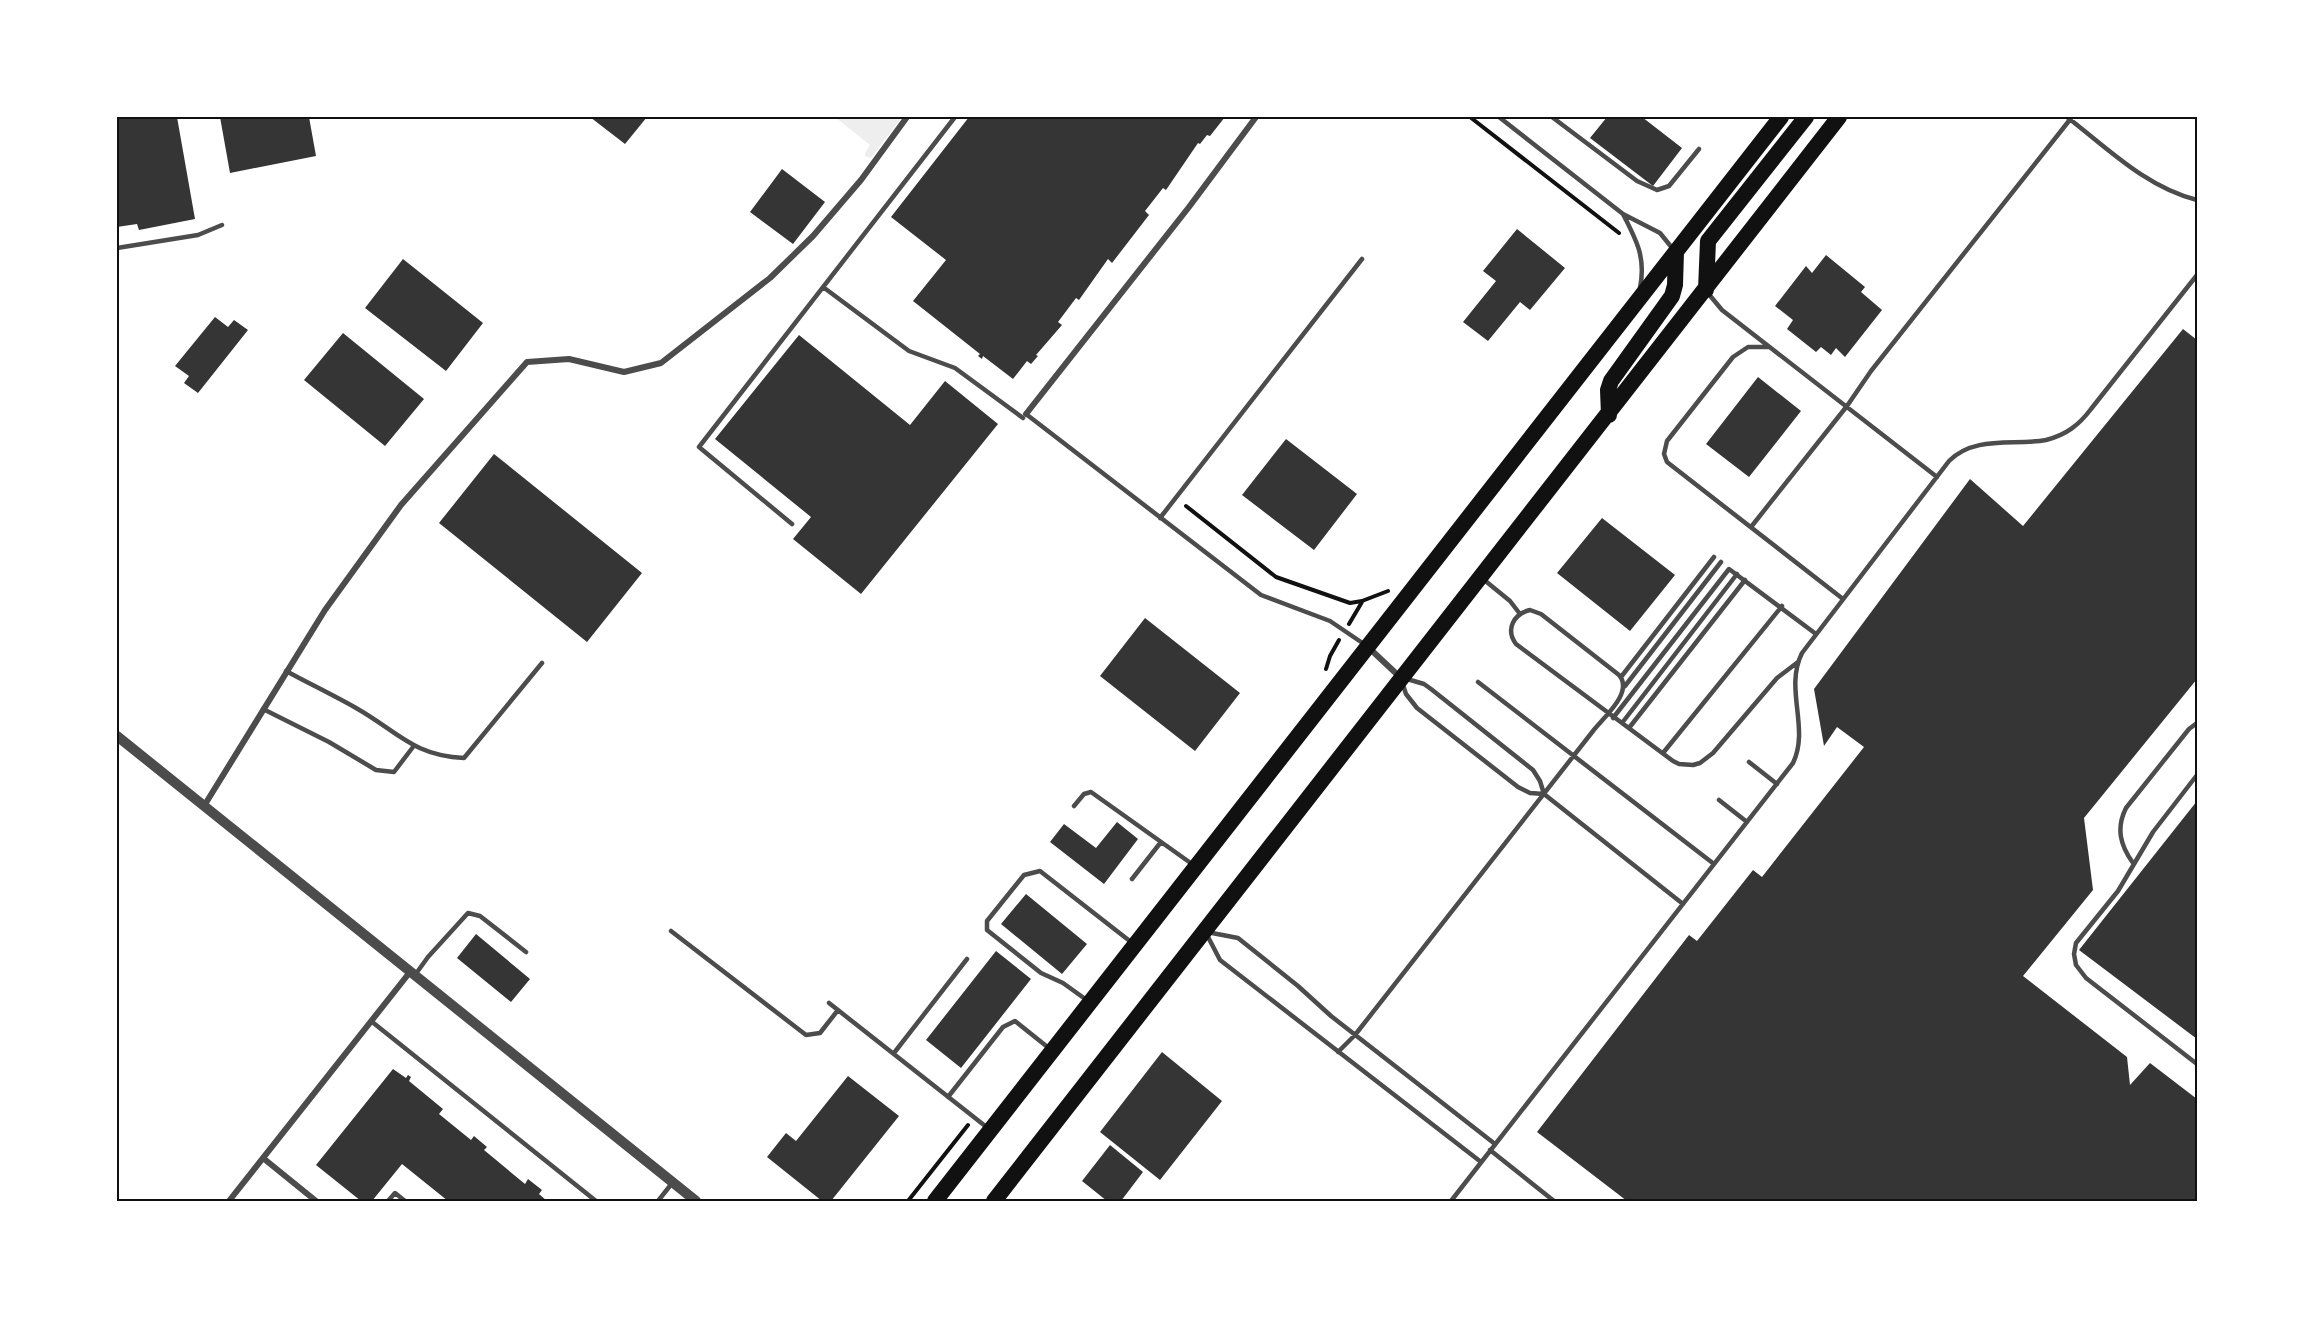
<svg xmlns="http://www.w3.org/2000/svg" width="2314" height="1318" font-family="'Nunito Sans',sans-serif">
  <rect width="100%" height="100%" fill="#fff"/>
  <!-- green -->
  <path fill="#eee" d="M835,117H902L871,158L865,156V153L870,145Z"/>
  <!-- building -->
  <path fill="#353535" d="M117,117H177L195,219L139,230L137,224L117,227Z
    M220,117H309L316,156L230,173Z
    M590,117H647L625,144Z
    M969,117H1225L1210,136L1207,135L1200,144L1198,143L1166,190L1163,188L1145,211L1149,215L1112,263L1108,259L1079,300L1076,298L1058,322L1062,325L1036,355L1038,356L1031,364L1027,361L1013,379L983,356L982,359L978,356L980,354L913,301L946,260L891,217Z
    M1607,117H1642L1682,148L1653,186L1590,138Z
    M782,169L825,202L793,244L750,212Z
    M1517,229L1565,268L1530,310L1520,302L1488,341L1463,322L1496,281L1483,271Z
    M1826,255L1865,287L1861,292L1882,310L1845,357L1836,348L1831,355L1821,347L1816,352L1787,329L1793,320L1775,306L1806,266L1812,273Z
    M403,259L483,323L446,371L365,308Z
    M215,317L228,327L234,320L248,330L198,393L184,383L189,376L175,366Z
    M2183,329L2197,340V679L2084,818L2093,890L2023,976L2127,1057L2130,1085L2150,1063L2197,1099V1201H1627L1537,1132L1689,935L1697,941L1753,870L1762,877L1864,747L1837,727L1824,746L1814,689L1970,479L2023,526Z
    M343,333L424,399L385,446L304,380Z
    M799,335L910,425L945,381L998,424L861,594L793,539L811,517L715,439Z
    M1758,377L1801,411L1749,477L1706,444Z
    M1286,439L1357,494L1314,550L1242,495Z
    M494,454L642,573L587,642L439,523Z
    M1602,518L1675,575L1630,631L1557,573Z
    M1145,618L1240,693L1195,751L1100,676Z
    M2197,801V1039L2079,950Z
    M1117,822L1138,839L1104,884L1050,842L1064,824L1096,848Z
    M1026,894L1087,944L1062,974L1001,924Z
    M476,934L530,979L511,1002L457,958Z
    M996,951L1031,979L961,1068L926,1040Z
    M1162,1052L1222,1101L1160,1180L1100,1132Z
    M393,1069L406,1078L408,1075L411,1077L409,1081L443,1109L439,1114L471,1140L474,1136L487,1147L484,1150L525,1184L528,1179L542,1190L539,1194L547,1201H448L402,1164L372,1201H361L316,1165Z
    M848,1076L899,1116L831,1201H822L767,1157L786,1133L796,1141Z
    M1110,1145L1143,1172L1121,1201H1107L1082,1181Z"/>
  <g fill="none" stroke-linecap="round" stroke-linejoin="round">
    <!-- path -->
    <path stroke="#111" stroke-width="4" d="M1470,117L1619,233
      M1186,506L1276,577L1350,603L1362,601L1388,591
      M1349,624L1362,602
      M1326,669L1330,656L1339,640
      M908,1201L968,1125"/>
    <!-- service -->
    <path stroke="#4c4c4c" stroke-width="4.5" d="M1499,117L1623,214L1660,233L1673,249
      M1552,117L1637,181L1657,190L1669,186L1699,149
      M2067,117C2107,148 2147,188 2197,200
      M1623,214C1637,241 1646,258 1640,288
      M117,248L198,235L222,225
      M823,287L909,351L955,368L1023,418
      M1707,292L1722,310L1937,477
      M1769,347H1748L1733,357L1667,441L1664,454L1667,462L1843,599
      M1026,414L1261,595L1330,621L1364,644
      M1160,518L1362,259
      M792,524L699,447L955,117
      M1751,527L1847,406L1871,371L2072,117
      M1483,579L1510,601L1520,614
      M286,671C310,684 333,695 356,708C397,731 413,756 464,758L542,663
      M1621,677L1714,557
      M1407,679L1424,684L1431,689L1533,770L1540,781L1544,794
      M1478,682L1714,864
      M1403,685L1406,694L1417,708L1518,787L1530,793L1544,794L1683,904
      M1625,686L1721,562
      M263,709L329,742L376,770L394,772L413,747
      M1613,718L1729,569L1816,634
      M1622,723L1737,574
      M1629,728L1745,580
      M1663,753L1782,606
      M1749,762L1777,784
      M2197,775L2153,832L2118,891L2076,943L2074,954L2076,965L2086,978L2197,1064
      M1719,800L1747,822
      M1074,806L1084,794L1091,792L1192,864
      M2133,863C2120,845 2116,828 2126,808L2189,729L2197,723
      M1132,879L1161,842
      M671,931L806,1035L820,1033L838,1010
      M1207,932L1238,938L1298,986L1331,1016L1495,1144
      M1206,933L1220,960L1481,1162
      M415,975L428,957L468,913L480,916L526,952
      M1088,1001L1063,983L1041,973L987,930V921L1024,875L1040,871L1131,942
      M829,1003L989,1129
      M371,1021L596,1201
      M1338,1052L1355,1035L1593,731C1604,717 1634,692 1619,675L1541,614L1530,610C1514,614 1505,629 1516,644L1673,761L1679,764L1693,765L1700,763L1713,753L1777,678L1798,662
      M894,1053L967,959
      M948,1097L1003,1027L1015,1021L1050,1049
      M1490,1150L1554,1201
      M388,1201L395,1193L405,1201
      M658,1201L673,1182
      M1451,1201L1793,763C1810,728 1784,689 1802,653L1949,461C1975,435 2014,446 2046,440C2066,435 2079,425 2091,409L2197,275"/>
    <!-- minor -->
    <path stroke="#4c4c4c" stroke-width="6" d="M1026,414L1189,207L1256,117
      M1369,648L1401,678
      M204,806L325,610L401,505L527,362L569,359L624,372L661,363L770,278L813,236L861,180L907,117
      M263,1158L316,1201
      M229,1201L410,972"/>
    <!-- tertiary -->
    <path stroke="#4c4c4c" stroke-width="10" d="M117,736L696,1201"/>
    <!-- trunk -->
    <path stroke="#111" stroke-width="16" d="M1706,290L1708,241L1806,117
      M1609,415L1608,390L1611,381L1672,296L1675,285L1676,252
      M935,1201L1781,117
      M994,1201L1839,117"/>
  </g>
  <!-- border -->
  <rect width="2314" height="1318" fill="none" stroke="#ffffff" stroke-width="237"/>
  <rect x="118" y="118" width="2078" height="1082" fill="none" stroke="#111" stroke-width="2"/>
</svg>
